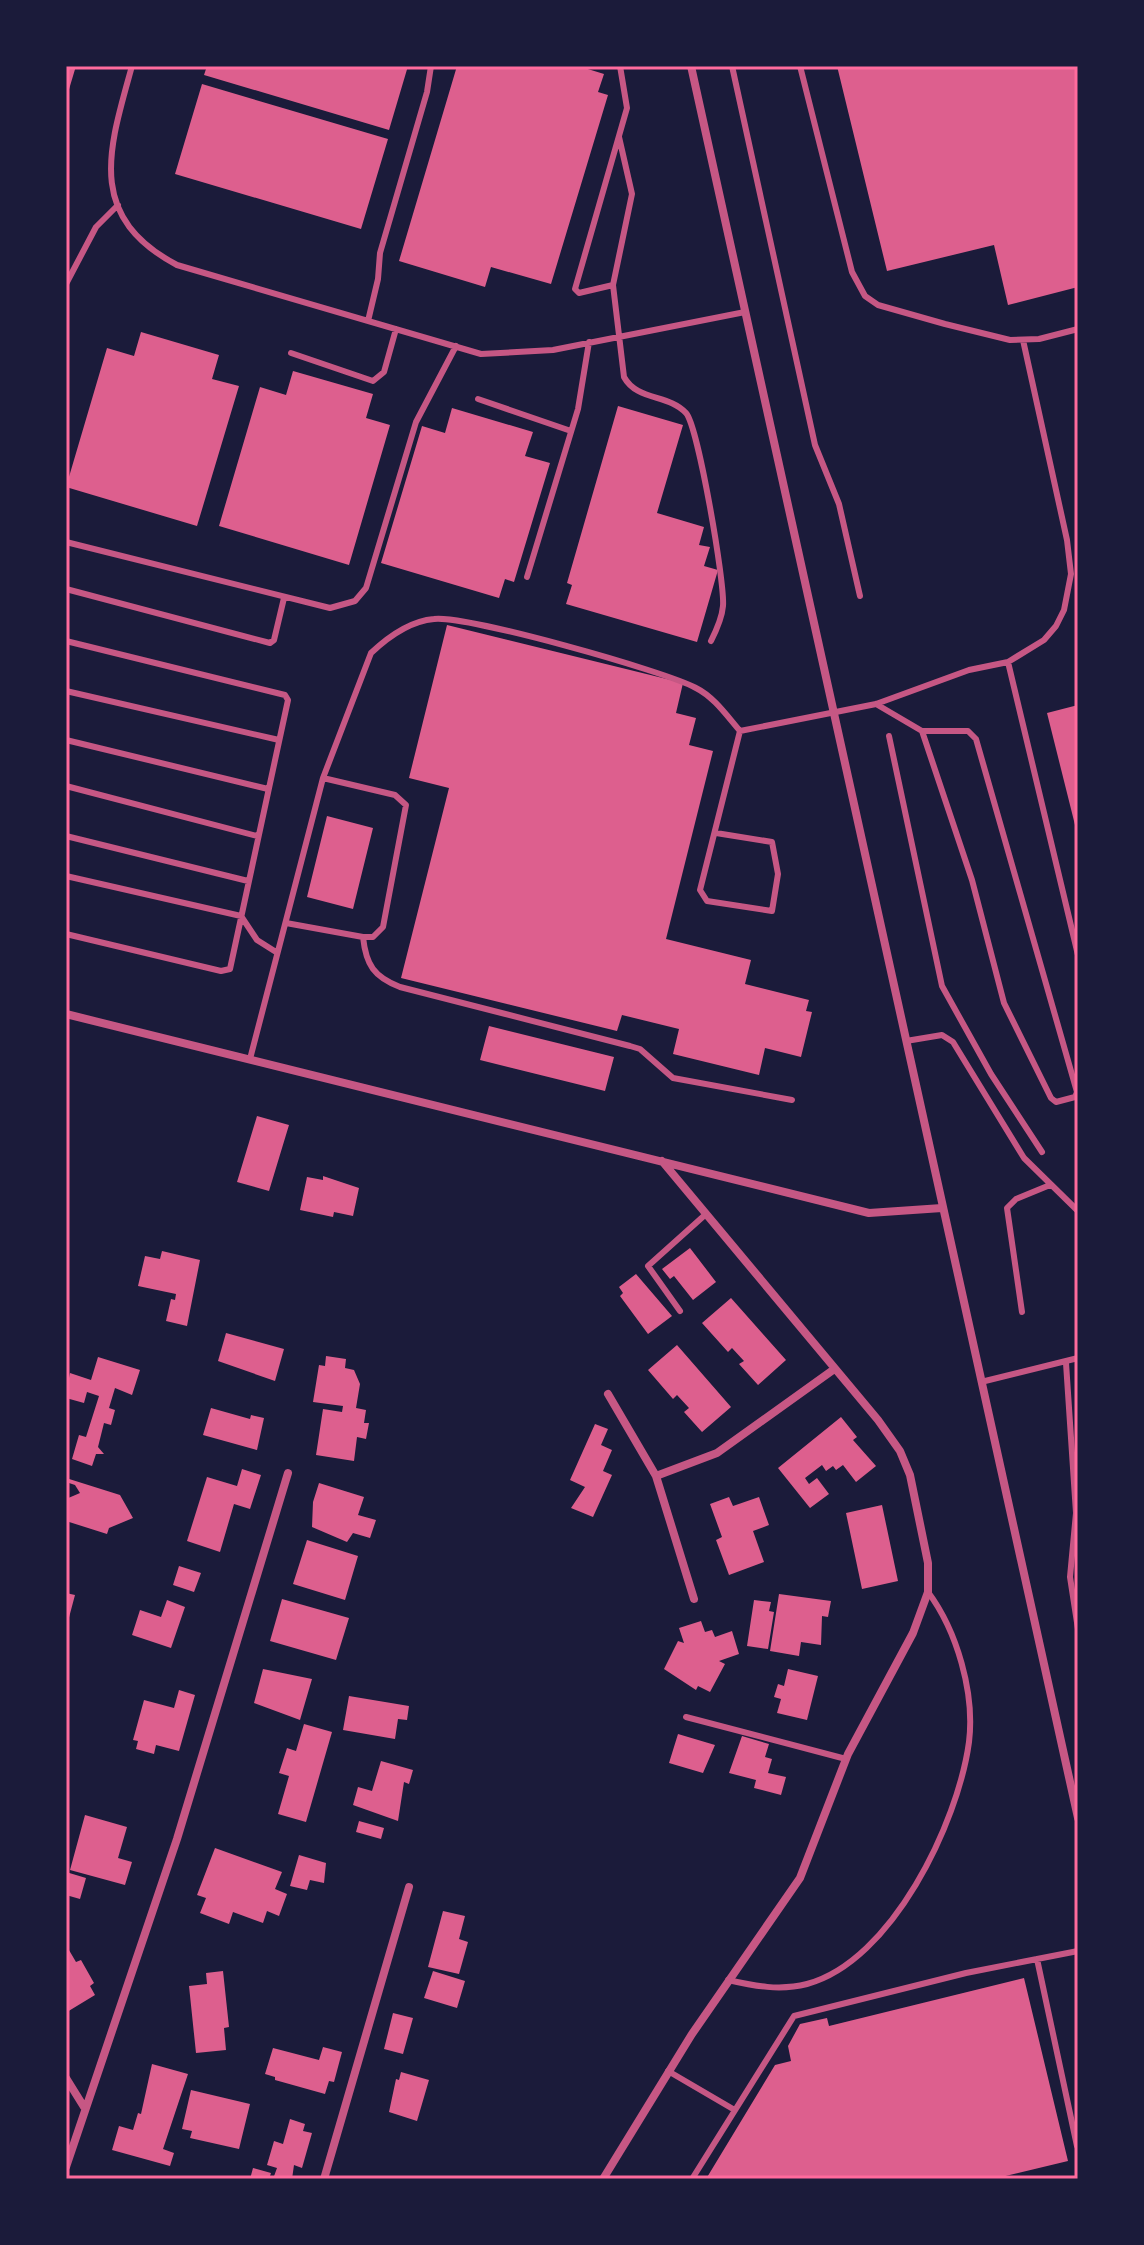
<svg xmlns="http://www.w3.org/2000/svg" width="1144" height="2245" font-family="'PT Sans Narrow',sans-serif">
  <rect width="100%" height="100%" fill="#1b1b3a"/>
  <!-- building -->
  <path fill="#dd5f8e" d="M66,66H76L67,96H66Z
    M207,66H408L389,130L204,75Z
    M457,66H578L604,74L598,92L608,95L551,284L491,267L485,287L399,261Z
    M837,66H1078V287L1008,305L994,245L887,271Z
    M202,84L388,139L361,229L175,174Z
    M141,332L219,355L212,379L239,386L197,526L66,487L107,348L134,356Z
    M293,371L373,394L366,418L390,425L349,565L219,526L260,387L286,395Z
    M618,406L683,425L657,513L704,527L699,545L710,547L704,566L718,570L697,642L566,604L572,585L567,583Z
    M452,408L533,432L525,456L550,463L514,582L505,579L499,598L381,563L422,426L445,433Z
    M447,625L683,683L676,713L696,718L689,745L713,751L666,939L751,960L745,984L809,1000L806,1011L812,1012L801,1057L765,1048L759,1075L673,1054L679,1029L622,1015L617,1031L401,978L449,788L409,778Z
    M1078,705V833H1077L1047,713Z
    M327,816L373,828L353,909L307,897Z
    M489,1026L614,1057L605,1091L480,1060Z
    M257,1116L289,1125L269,1191L237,1182Z
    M323,1176L359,1188L353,1216L334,1212L333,1217L300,1210L307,1177L323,1180Z
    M690,1248L716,1282L693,1300L674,1276L670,1279L662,1269Z
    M162,1251L200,1260L187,1326L166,1321L171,1299L175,1300L176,1294L138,1286L145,1256L160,1259Z
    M636,1274L672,1316L648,1334L620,1296L623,1293L619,1287Z
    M731,1298L786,1360L758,1385L739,1364L744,1361L732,1348L728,1352L702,1323Z
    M226,1333L284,1349L275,1381L218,1361Z
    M677,1345L731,1407L702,1432L684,1412L689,1408L677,1395L673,1399L648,1370Z
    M326,1356L346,1359L345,1368L354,1370L360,1384L356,1408L366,1410L364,1423H369L366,1439L357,1437L354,1461L316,1455L323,1409L342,1412L343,1406L313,1402L319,1365L325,1366Z
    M98,1357L140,1370L132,1395L115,1388L109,1408L115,1410L111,1425L104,1423L98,1447L104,1454H96L92,1466L72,1459L79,1435L86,1437L99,1396L87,1392L84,1403L66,1398V1393L70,1373L91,1380Z
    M211,1408L250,1419L251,1415L264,1418L257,1450L203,1435Z
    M841,1417L857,1437L853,1440L876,1466L856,1482L843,1465L836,1470L833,1466L826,1471L822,1465L805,1478L809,1484L817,1478L829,1494L810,1508L778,1468Z
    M595,1424L608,1429L601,1445L612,1450L603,1471L612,1475L593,1517L571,1508L585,1487L570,1480Z
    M242,1469L261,1475L250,1509L234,1504L220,1552L187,1541L207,1477L237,1486Z
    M66,1478L120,1495L133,1518L109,1528L107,1534L66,1521V1499L80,1493L75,1485L66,1482Z
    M319,1483L364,1497L358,1515L376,1520L370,1538L353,1533L347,1542L312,1527L313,1502Z
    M729,1497L733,1506L759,1497L769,1525L753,1531L764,1562L729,1575L716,1540L722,1537L710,1504Z
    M882,1505L898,1581L862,1589L846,1513Z
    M307,1540L358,1556L345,1600L293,1584Z
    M179,1566L201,1573L194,1592L173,1585Z
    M66,1593L75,1595L67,1625H66Z
    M779,1594L831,1601L828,1617L822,1616L821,1645L801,1642L799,1656L770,1651Z
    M282,1599L349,1618L336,1660L270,1641Z
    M167,1600L185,1607L171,1648L132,1635L140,1610L161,1617Z
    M754,1600L771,1602L769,1611L774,1612L768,1649L747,1646Z
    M701,1621L705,1632L712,1630L715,1637L732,1631L739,1654L719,1661L725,1664L710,1692L698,1686L696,1690L664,1669L678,1641L684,1643L679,1628Z
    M263,1669L312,1679L300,1720L254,1703Z
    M788,1669L818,1676L807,1720L777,1713L781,1699L774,1697L778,1684L784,1686Z
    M179,1690L195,1695L179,1751L156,1745L154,1754L136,1749L138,1741L133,1740L144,1700L174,1708Z
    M349,1696L409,1706L407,1720L398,1719L395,1739L343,1730Z
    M304,1724L332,1732L306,1822L278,1814L289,1776L279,1773L287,1748L296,1751Z
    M678,1734L715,1745L703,1773L669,1763Z
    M742,1736L769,1744L765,1757L772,1759L768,1773L786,1777L781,1795L754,1788L756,1780L729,1773Z
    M381,1761L413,1770L409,1784L404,1782L398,1821L353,1805L358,1787L372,1791Z
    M85,1815L127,1827L118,1858L132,1862L125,1885L70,1870Z
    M359,1821L384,1828L381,1839L356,1832Z
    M215,1848L282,1872L275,1889L287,1894L279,1916L267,1911L263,1923L233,1912L229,1924L200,1913L206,1898L197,1895Z
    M299,1855L326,1863L324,1883L310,1880L307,1890L290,1886Z
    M66,1872L86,1878L80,1899L66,1895Z
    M443,1911L465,1916L459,1939L468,1942L459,1974L428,1967Z
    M66,1945L76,1962L81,1960L94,1983L90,1986L95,1995L67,2012Z
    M223,1971L229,2027L224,2028L226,2050L196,2053L189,1986L207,1984L206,1973Z
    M433,1971L465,1981L457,2008L424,1998Z
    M1024,1978L1068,2161L993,2179H706L775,2065L791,2061L788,2046L800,2024L827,2018L829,2026Z
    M393,2013L413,2018L403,2054L384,2049Z
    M323,2047L342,2052L334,2082L329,2081L325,2094L275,2080V2077L265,2074L273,2048L319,2060Z
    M152,2064L188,2074L163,2149L174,2153L170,2166L112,2150L119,2126L133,2130L138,2113L141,2114Z
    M401,2072L429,2080L417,2121L389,2112L396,2079L399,2080Z
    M191,2090L250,2104L239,2149L190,2138L192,2131L182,2129Z
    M290,2119L305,2124L303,2131L312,2133L302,2168L294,2165L292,2179H273L277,2168L267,2165L274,2141L283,2144Z
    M253,2168L271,2173L269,2179H250Z"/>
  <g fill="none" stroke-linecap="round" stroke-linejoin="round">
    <!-- service -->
    <path stroke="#c65784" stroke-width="6" d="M132,66C109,149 85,216 177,265L481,354L553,350L745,312
      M732,66L815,445L839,504L860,596
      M800,66L852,272L865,296L878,305L945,324L1010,340L1039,339L1078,329
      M619,137L632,194L613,285L624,377C637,401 669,394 686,413C698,426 725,583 723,606C722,618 716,631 711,641
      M66,284L96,227L118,205
      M613,285L579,293L575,289L627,108L620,66
      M368,321L378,279L380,253L427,92L431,66
      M291,353L373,381L384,372L396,329
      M478,399L571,431
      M66,542L330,608L355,601L366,588L416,422L456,346
      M527,577L578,409L589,342
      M66,589L270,643L274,640L284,598
      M66,641L285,695L288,700L230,969L221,971L66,934
      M1008,662L1078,955
      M66,691L279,740
      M876,704L922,731H968L976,739L1077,1092L1075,1097L1056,1102L1051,1098L1004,1003L972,880L922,731
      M740,731L876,704L969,670L1008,662L1044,640L1056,626L1064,610L1071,574L1067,540L1023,340
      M889,736L942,986L991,1074L1042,1152
      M66,740L268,789
      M66,786L257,836
      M716,833L772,842L778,874L772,911L707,901L700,890L740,731
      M66,836L248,881
      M66,876L241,916L257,940L276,952
      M286,923L363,937H373L383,927L406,805L395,795L323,778
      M363,937C366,965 374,977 400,987L630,1046L640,1049L673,1078L792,1100
      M906,1041L942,1035L953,1042L1024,1158L1078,1211
      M250,1059L323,778L371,653C388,637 410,621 434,619C466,615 665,671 696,688C714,697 727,716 740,731
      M680,1311L648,1266L706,1214
      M1022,1312L1007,1208L1016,1199L1050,1185
      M1066,1363L1076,1513L1070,1577L1078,1629
      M981,1382L1078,1358
      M686,1717L846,1759
      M1037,1959L1077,2146
      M728,1980C754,1986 780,1991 807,1984C892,1961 958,1823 969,1742C975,1693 957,1631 928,1592
      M668,2071L733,2109
      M692,2179L794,2016L966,1973L1078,1951"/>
    <!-- minor -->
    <path stroke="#c65784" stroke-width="8" d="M691,66L1078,1818
      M66,1014L869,1213L942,1208
      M608,1394L656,1476L694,1599
      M656,1476L717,1453L833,1370
      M66,2078L84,2107
      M66,2167L177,1839L288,1473
      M324,2179L409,1887
      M603,2179L692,2034L800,1878L848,1754L913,1633L928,1592V1563L910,1475L900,1451L878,1420L662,1161"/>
  </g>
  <!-- border -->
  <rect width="1144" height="2245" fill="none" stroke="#1b1b3a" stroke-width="136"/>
  <rect x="68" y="68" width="1008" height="2109" fill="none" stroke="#ff6b9d" stroke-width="3"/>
</svg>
